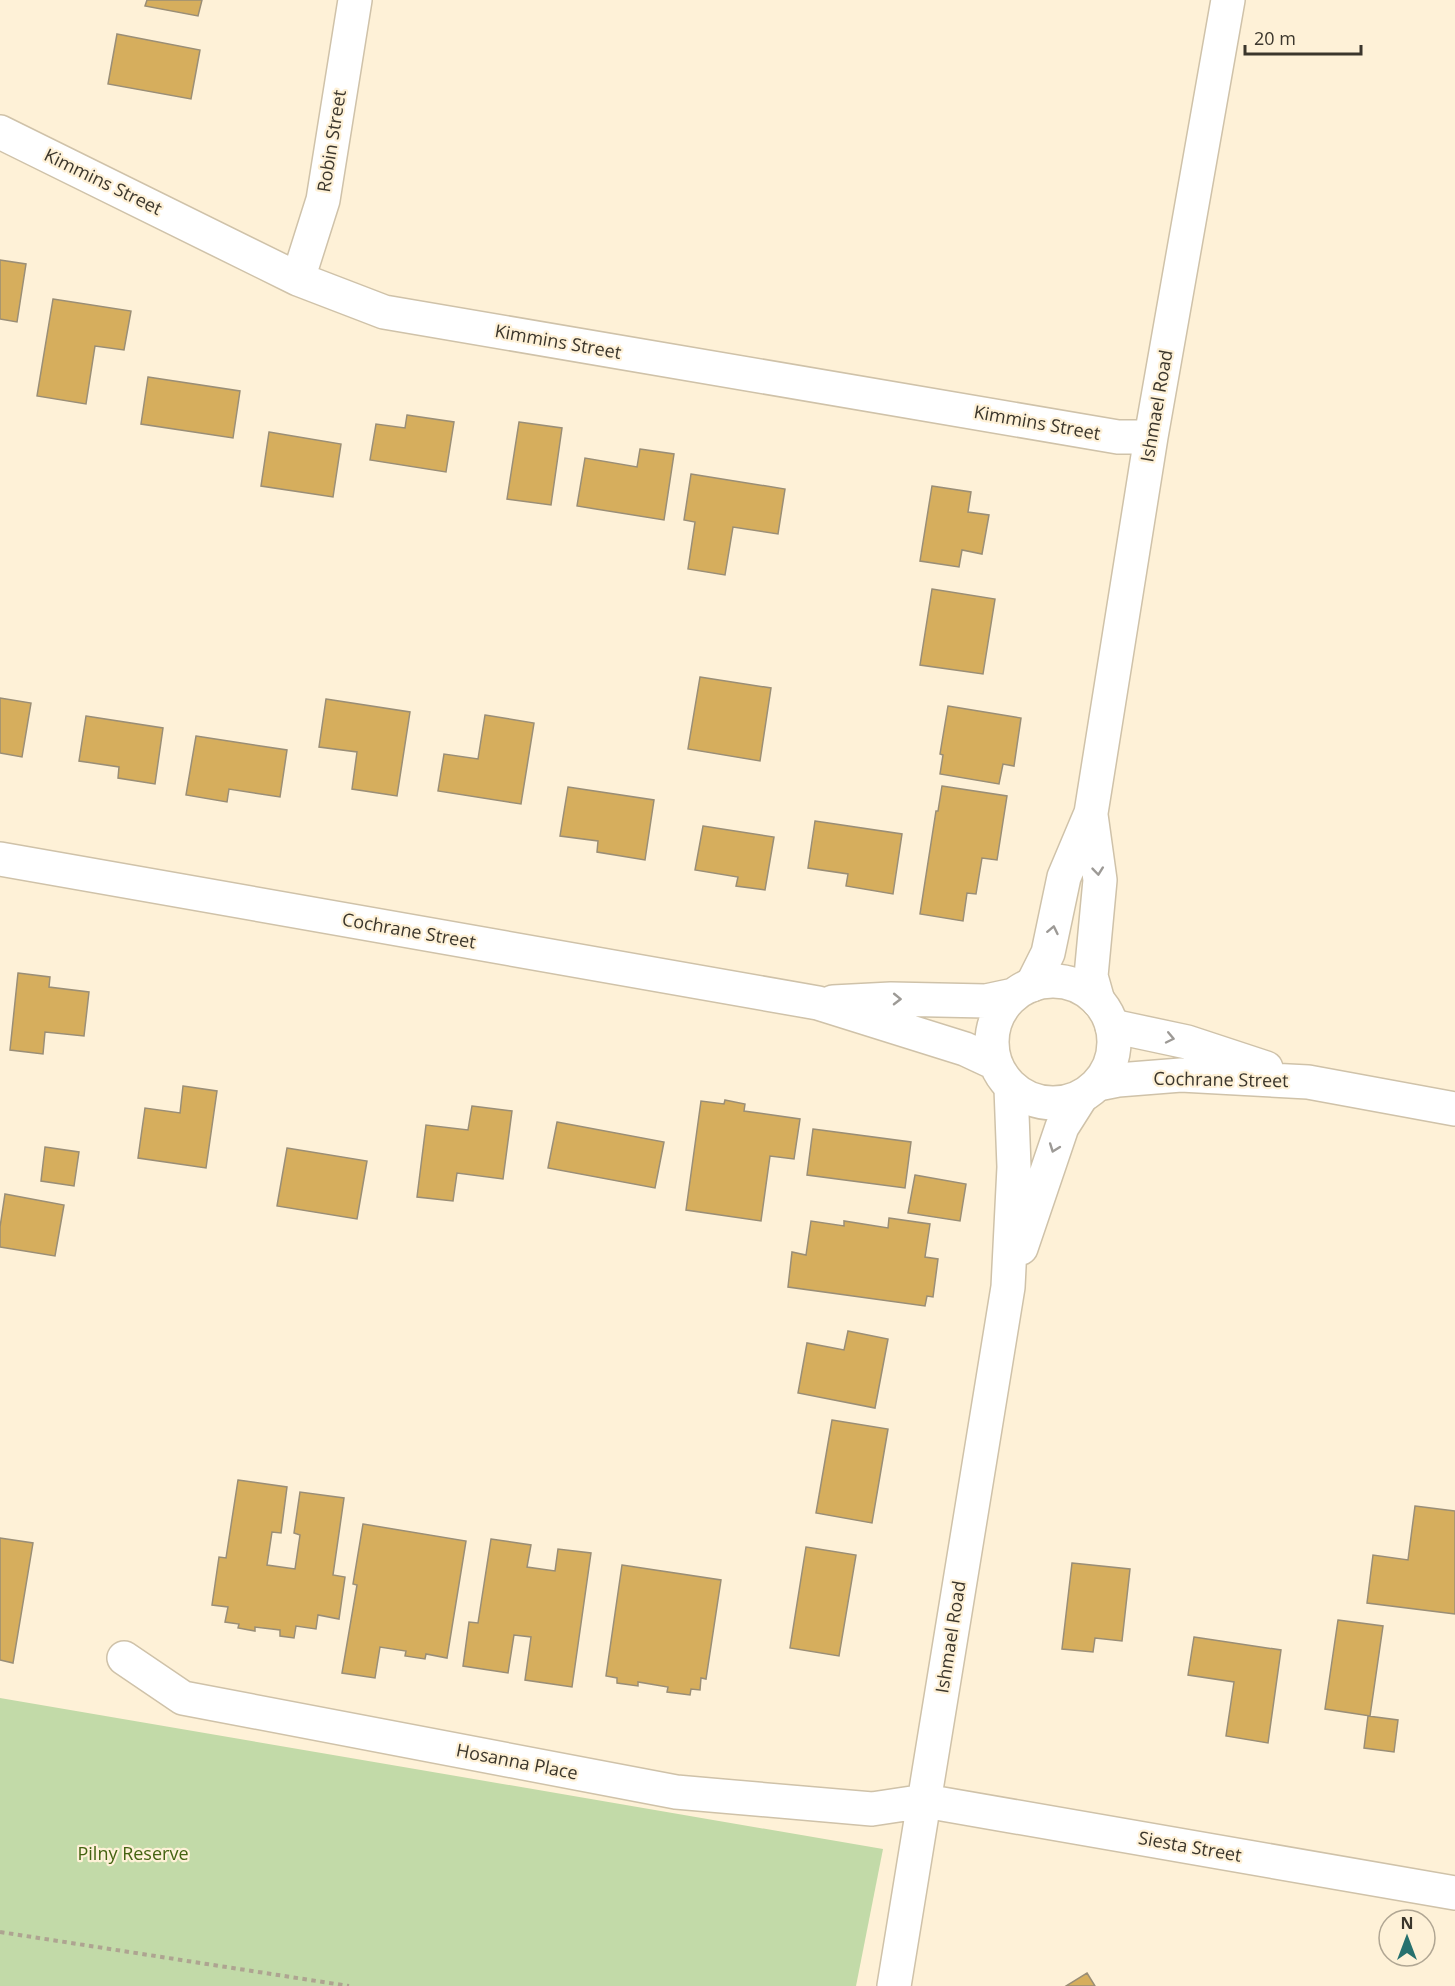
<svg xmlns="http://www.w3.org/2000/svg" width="1455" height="1986" font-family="'Open Sans',sans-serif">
  <rect width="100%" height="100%" fill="#fef1d7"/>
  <!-- green -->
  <path fill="#c2daa8" d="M0,1698L883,1849L856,1986H0Z"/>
  <!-- building -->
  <path fill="#d6ae5d" stroke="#9a8e76" stroke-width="1.5" d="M147,0H202L198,16L145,6Z
    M117,34L200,50L191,99L108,84Z
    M0,260L26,264L17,322L0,319Z
    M53,299L131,311L124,350L95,346L86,404L37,396Z
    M148,377L240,391L233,438L141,424Z
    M407,415L454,422L446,472L370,460L376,424L405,428Z
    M519,422L562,428L551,505L507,499Z
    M269,432L341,444L333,497L261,486Z
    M640,449L674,454L664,520L577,506L585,458L637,467Z
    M691,474L785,489L778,534L733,527L725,575L688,569L695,522L684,520Z
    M932,486L971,492L968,512L989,515L982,554L962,550L959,567L920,561Z
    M932,589L995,599L983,674L920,665Z
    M700,677L771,688L760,761L688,749Z
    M0,698L31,703L22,757L0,753Z
    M326,699L410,712L397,796L352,789L357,752L319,747Z
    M948,706L1021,718L1014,766L1003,764L999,784L940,774L943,755L940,754Z
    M485,715L534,723L521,804L438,791L444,754L478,759Z
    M86,716L163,728L155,784L118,778L119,767L79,761Z
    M196,736L287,750L280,797L229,789L227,802L186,795Z
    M942,786L1007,796L997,860L982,858L976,894L967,893L963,921L920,914L936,811H938Z
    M568,787L654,800L645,860L597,852L598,841L560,836Z
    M815,821L902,834L893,894L846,886L848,874L808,868Z
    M703,826L774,837L765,890L736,886L738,877L695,870Z
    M18,973L50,977L49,987L89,992L84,1036L45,1032L43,1054L10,1050Z
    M183,1086L217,1091L206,1168L138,1158L145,1108L180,1113Z
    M725,1100L745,1104L744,1111L800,1119L794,1159L770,1156L761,1221L686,1210L701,1101L724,1104Z
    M472,1106L512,1111L503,1179L457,1173L453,1201L417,1197L426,1125L468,1130Z
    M557,1122L664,1142L655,1188L548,1168Z
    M813,1129L911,1142L905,1188L807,1175Z
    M45,1147L79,1152L74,1186L41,1181Z
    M287,1148L367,1161L357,1219L277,1206Z
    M915,1175L966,1184L960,1221L908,1213Z
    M5,1194L64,1205L55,1256L0,1247V1227Z
    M889,1218L930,1224L925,1257L938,1259L933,1297L927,1296L925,1306L788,1287L792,1252L806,1255L811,1221L844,1226V1221L888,1228Z
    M848,1331L888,1339L875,1408L798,1393L807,1343L844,1350Z
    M832,1420L888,1429L872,1523L816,1513Z
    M238,1480L287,1487L281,1533L272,1532L267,1565L295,1569L300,1535L294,1533L300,1492L344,1498L333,1575L345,1577L339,1619L318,1615L316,1629L296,1626L294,1638L280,1636V1630L255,1627V1631L238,1628L239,1624L225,1622L228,1607L212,1605L219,1557L226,1558Z
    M1415,1506L1455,1511V1614L1367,1603L1373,1555L1408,1560Z
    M363,1524L466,1541L447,1658L426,1654L425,1659L405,1656L406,1651L380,1647L375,1678L342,1673L357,1585L353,1584Z
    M0,1538L33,1543L13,1663L0,1660Z
    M491,1539L531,1545L527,1567L555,1571L558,1549L591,1553L572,1687L525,1680L531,1637L514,1635L508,1673L463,1666L469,1622L478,1623Z
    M806,1547L856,1555L839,1656L790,1648Z
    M1072,1563L1130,1569L1122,1641L1095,1638L1093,1652L1062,1649Z
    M622,1565L721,1580L706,1679L701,1678L700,1690L691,1689L690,1695L667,1692L668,1687L638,1682V1686L617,1683V1678L606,1676Z
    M1338,1620L1383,1626L1370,1716L1325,1709Z
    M1194,1637L1281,1650L1268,1743L1226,1736L1234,1682L1188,1675Z
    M1368,1716L1398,1720L1394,1752L1364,1748Z
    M1087,1973L1095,1986H1066Z"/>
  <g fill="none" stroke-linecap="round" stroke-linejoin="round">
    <!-- street casing -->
    <g stroke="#cfc2a9" stroke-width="36">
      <path id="street" d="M0,132L298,279L384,312L1118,437H1151
        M298,279L323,200L355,0
        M1091,815L1100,880L1091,976L1098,1001
        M1032,985L1048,953L1064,877L1091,813L1151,437L1228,0
        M1112,1026L1187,1042L1266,1068
        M1098,1084L1118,1080L1181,1075L1308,1082L1455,1109
        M1021,1248L1062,1127L1081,1097
        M124,1658L183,1698L676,1792L872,1809L925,1801L1455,1893
        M894,1986L1008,1287L1014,1167L1011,1088"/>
    </g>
    <!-- secondary casing -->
    <g stroke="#cfc2a9" stroke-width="36">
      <path id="secondary" d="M0,859L818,1003L965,1049L995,1063
        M992 1042a61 61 0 1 1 122 0a61 61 0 1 1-122 0Z
        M833,1002L891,999L986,1001L1014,995"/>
    </g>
    <!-- path -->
    <path stroke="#aea491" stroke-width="4" stroke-dasharray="4.5 4.5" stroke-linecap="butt" d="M0,1932L349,1986"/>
    <!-- street -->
    <use href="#street" stroke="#fff" stroke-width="33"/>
    <!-- secondary -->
    <use href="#secondary" stroke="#fff" stroke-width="33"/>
  </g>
  <!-- one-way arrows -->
  <defs><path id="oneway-chevron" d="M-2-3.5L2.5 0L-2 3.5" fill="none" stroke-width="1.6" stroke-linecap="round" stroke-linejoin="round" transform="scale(1.5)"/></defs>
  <g stroke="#9d9a96">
    <use href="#oneway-chevron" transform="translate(1098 871) rotate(84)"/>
    <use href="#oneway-chevron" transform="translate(1053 930) rotate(-78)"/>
    <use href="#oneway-chevron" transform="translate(897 999) rotate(1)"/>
    <use href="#oneway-chevron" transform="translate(1170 1038) rotate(12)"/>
    <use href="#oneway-chevron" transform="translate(1054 1148) rotate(110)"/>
  </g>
  <g text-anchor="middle" stroke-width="4.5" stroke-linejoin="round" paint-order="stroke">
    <!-- street labels -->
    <g font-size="18" fill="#3b362c" stroke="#fef1d7">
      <text transform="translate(332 141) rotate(-81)" y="6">Robin Street</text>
      <text transform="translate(103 182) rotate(26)" y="6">Kimmins Street</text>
      <text transform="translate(558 342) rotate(10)" y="6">Kimmins Street</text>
      <text transform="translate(1157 406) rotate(-80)" y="6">Ishmael Road</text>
      <text transform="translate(1037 423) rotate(10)" y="6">Kimmins Street</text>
      <text transform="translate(409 931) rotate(10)" y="6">Cochrane Street</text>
      <text transform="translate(1221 1080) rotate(1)" y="6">Cochrane Street</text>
      <text transform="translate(951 1637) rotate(-81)" y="6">Ishmael Road</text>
      <text transform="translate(517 1762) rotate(11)" y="6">Hosanna Place</text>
      <text transform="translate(1190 1847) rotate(10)" y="6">Siesta Street</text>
    </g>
    <!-- park labels -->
    <g font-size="18" fill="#446311" stroke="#fef1d7">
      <text x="133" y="1860">Pilny Reserve</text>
    </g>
  </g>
  <!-- north arrow -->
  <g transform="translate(1407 1938)"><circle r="28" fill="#fef1d7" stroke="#b0a693" stroke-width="1.5"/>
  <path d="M0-4.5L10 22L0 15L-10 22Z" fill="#27716e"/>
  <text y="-9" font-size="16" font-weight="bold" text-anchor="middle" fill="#3b362c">N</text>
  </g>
  <!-- scale -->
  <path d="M1245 45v9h116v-9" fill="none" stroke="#3b362c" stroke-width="3"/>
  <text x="1254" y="45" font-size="18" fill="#3b362c" stroke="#fef1d7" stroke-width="4.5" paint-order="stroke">20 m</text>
</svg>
